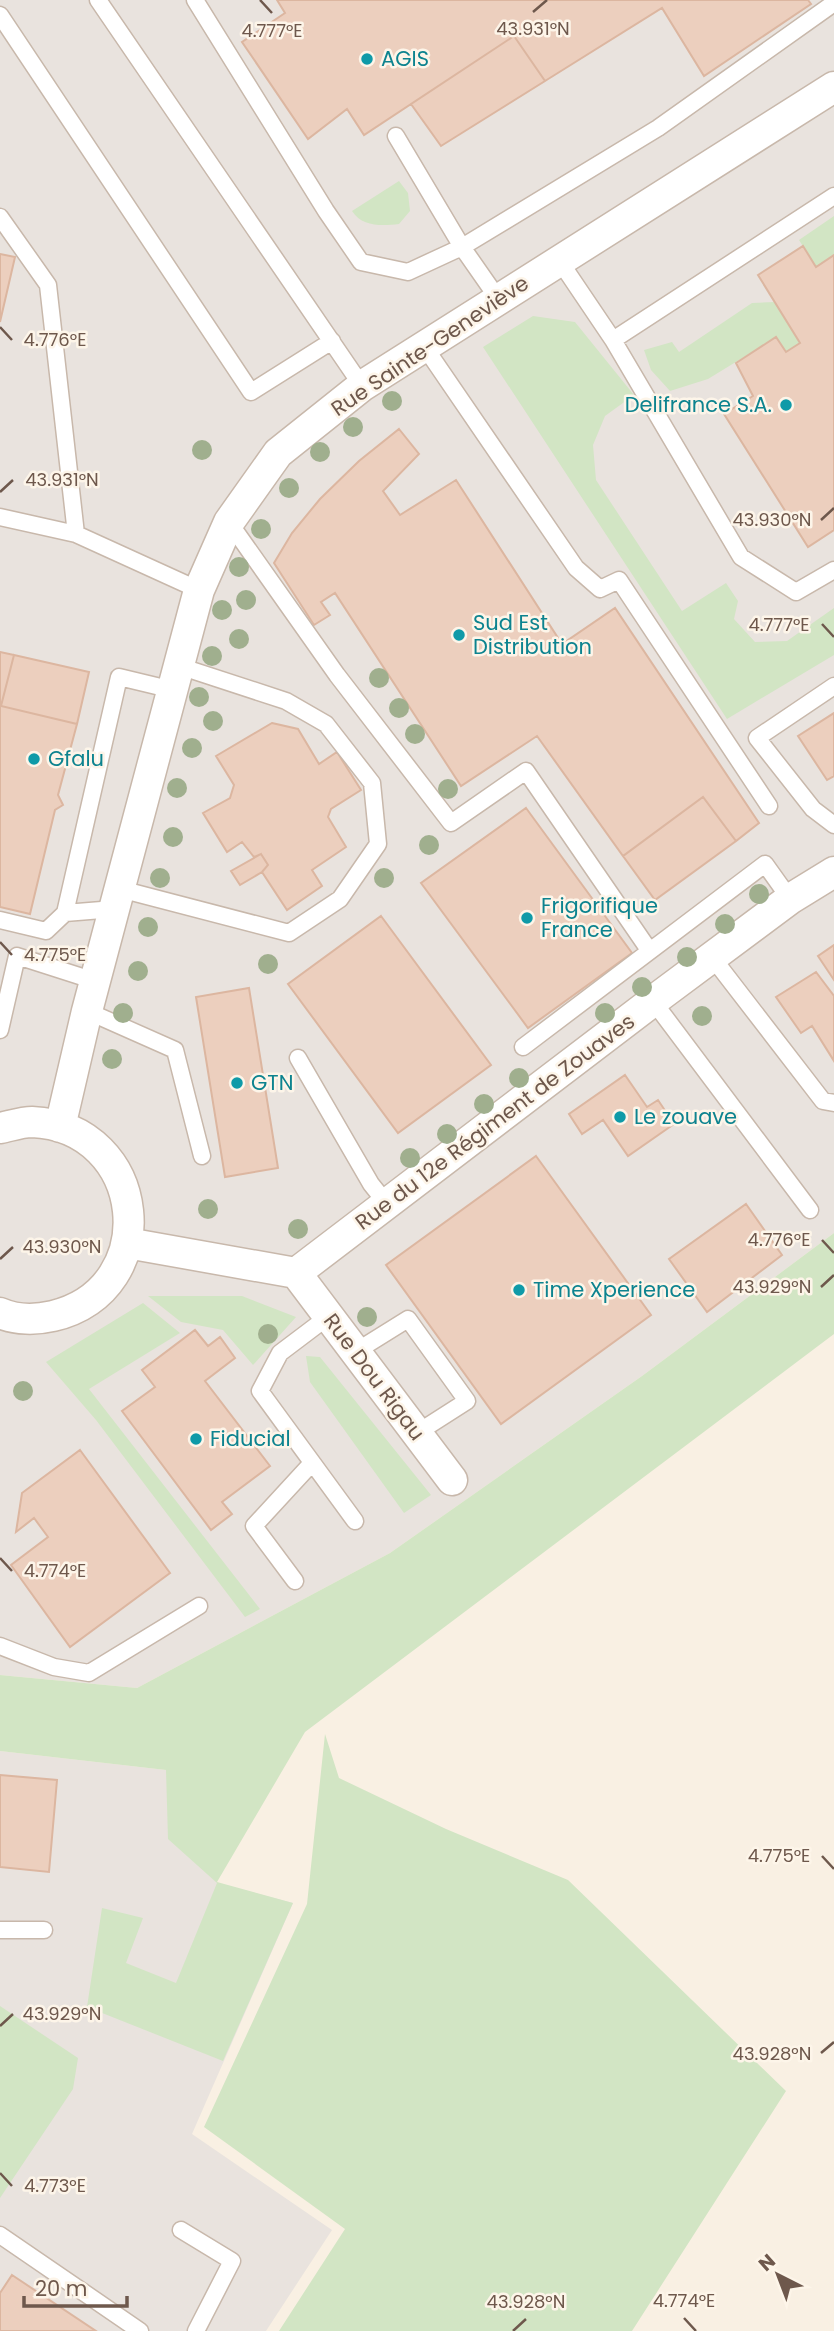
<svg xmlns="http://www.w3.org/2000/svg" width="834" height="2331" font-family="Poppins,sans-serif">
  <rect width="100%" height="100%" fill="#f9f0e3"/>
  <!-- industrial -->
  <path fill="#e9e3de" d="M0,0H834V1233L642,1376L390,1553L137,1688L0,1675Z
    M0,1751L166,1770L217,1883L293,1903L192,2134L332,2230L266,2331H0Z"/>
  <!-- green -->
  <path fill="#d2e5c4" d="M399,181L408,193L410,211L399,224C382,226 362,227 352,211Z
    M834,216V255L816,267L799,240Z
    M775,302L800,343L786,352L775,338L708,379L670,391L651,370L644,350L672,342L679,352L752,303Z
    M533,316L575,322L634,395L605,416L593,445L596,480L682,611L726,583L738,601L734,619L755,642L787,641L834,608V655L727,719L483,347Z
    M834,1233V1334L305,1732L217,1882L293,1903L223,2061L87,2007L102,1908L143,1918L126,1963L176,1983L217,1883L168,1839L166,1770L0,1751V1675L137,1688L390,1553L642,1376Z
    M148,1296H242L296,1317L253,1365L223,1330L181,1322Z
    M143,1303L180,1333L89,1389L260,1609L245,1617L96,1420L46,1362Z
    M306,1356L320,1357L431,1495L404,1513L310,1382Z
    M325,1734L339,1778L446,1829L568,1880L786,2091L632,2331H279L345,2229L204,2127L307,1904Z
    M0,2006L78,2058L73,2089L0,2198Z"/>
  <!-- building -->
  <path fill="#eccfbe" stroke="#dcb6a0" stroke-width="2" d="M277,0H808L811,4L704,76L662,8L545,81L514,36L364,135L347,109L308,139L242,42L285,13Z
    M514,36L545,81L441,146L411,104Z
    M803,246L816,267L834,255V530L808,547L724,414L753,396L736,363L776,337L786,352L800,343L758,275Z
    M0,254L15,257L0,322Z
    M399,429L419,454L383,491L400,515L456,480L562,644L615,608L759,823L736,841L703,797L623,856L537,736L461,786L335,593L321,602L330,615L314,625L274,563L292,533L320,499L359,461Z
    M0,652L14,655L1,706L77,724L58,795L63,805L55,810L30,914L0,907Z
    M14,655L89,672L77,724L1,706Z
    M834,713V776L827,780L798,736Z
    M272,723L298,729L319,764L337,752L361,790L331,809L328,817L346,847L312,870L322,886L287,910L262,872L268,865L261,854L254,857L242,842L227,852L203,813L230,798L234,785L216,756Z
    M703,797L736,841L655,900L623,856Z
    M526,808L632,953L528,1028L421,883Z
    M261,854L268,865L262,872L240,885L231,871Z
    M381,916L491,1065L398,1133L288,984Z
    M834,945V980L818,956Z
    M816,972L834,996V1061L812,1026L801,1033L776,997Z
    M249,988L278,1168L225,1177L196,997Z
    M625,1075L647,1107L658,1100L674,1124L628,1156L603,1120L582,1134L569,1114Z
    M536,1156L651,1315L501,1424L386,1265Z
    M746,1204L782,1255L707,1312L669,1259Z
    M195,1330L208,1346L220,1337L235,1358L205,1381L270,1466L222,1502L232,1514L211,1530L122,1411L155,1387L142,1370Z
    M80,1450L170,1573L70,1647L11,1565L48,1537L34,1518L16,1532L22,1493Z
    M0,1775L57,1780L49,1872L0,1867Z
    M12,2275L96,2331H0V2293Z"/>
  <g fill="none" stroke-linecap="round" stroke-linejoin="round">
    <!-- lane casing -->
    <g stroke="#c8b8ab" stroke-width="19">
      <path id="lane" d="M98,0L362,386
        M195,0L326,211L361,262L408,272L462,247L396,136
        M0,15L251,392L332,341
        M0,217L48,285L76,534L199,590
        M559,260L613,340L834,196
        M499,300L462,247L658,128L834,3
        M613,340L741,557L796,592L834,570
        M424,346L576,568L600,589L619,580L769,806
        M0,517L76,534
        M229,522L337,675L451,823L526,771L649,950
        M834,686L757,738L813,809L834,825
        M120,889L289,933L340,899L378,844L372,783L326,724L286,701L179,666
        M65,913L119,677L173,690
        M0,920L46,931L65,913L114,909
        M712,957L823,1101L834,1103
        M653,1001L810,1210
        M87,1011L175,1050L202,1156
        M0,1030L17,956L95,981
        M523,1047L765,864L790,899
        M298,1058L371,1184L387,1204
        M329,1316L280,1353L260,1391L355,1521
        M355,1352L408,1319L467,1401L417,1433
        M295,1581L254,1526L312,1463
        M0,1646L54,1667L89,1673L199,1606
        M0,1930H44
        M181,2230L232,2261L196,2331
        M0,2235L140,2331"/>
    </g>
    <!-- street casing -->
    <g stroke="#c8b8ab" stroke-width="33">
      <path id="street" d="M60,1127L87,1011L199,590L229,522L278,453L362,386L834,87
        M0,1128C10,1126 22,1122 32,1122C148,1127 165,1289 53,1316C36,1320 16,1320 0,1313
        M127,1243L296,1273L653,1001L790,899L834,872
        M296,1273L452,1480"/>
    </g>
    <!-- lane -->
    <use href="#lane" stroke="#fff" stroke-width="16"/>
    <!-- street -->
    <use href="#street" stroke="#fff" stroke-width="30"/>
  </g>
  <!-- trees -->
  <g fill="#a0af8e">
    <circle cx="392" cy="401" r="10"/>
    <circle cx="353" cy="427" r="10"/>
    <circle cx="202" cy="450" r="10"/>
    <circle cx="320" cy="452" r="10"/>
    <circle cx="289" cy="488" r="10"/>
    <circle cx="261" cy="529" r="10"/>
    <circle cx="239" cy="567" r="10"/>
    <circle cx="246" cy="600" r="10"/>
    <circle cx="222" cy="610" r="10"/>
    <circle cx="239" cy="639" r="10"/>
    <circle cx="212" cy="656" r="10"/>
    <circle cx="379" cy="678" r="10"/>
    <circle cx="199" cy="697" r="10"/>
    <circle cx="399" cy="708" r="10"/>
    <circle cx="213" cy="721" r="10"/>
    <circle cx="415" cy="734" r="10"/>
    <circle cx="192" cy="748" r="10"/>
    <circle cx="177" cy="788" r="10"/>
    <circle cx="448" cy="789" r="10"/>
    <circle cx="173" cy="837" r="10"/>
    <circle cx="429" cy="845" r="10"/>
    <circle cx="160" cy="878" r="10"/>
    <circle cx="384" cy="878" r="10"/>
    <circle cx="759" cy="894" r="10"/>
    <circle cx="725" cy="924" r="10"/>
    <circle cx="148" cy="927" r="10"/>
    <circle cx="687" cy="957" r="10"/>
    <circle cx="268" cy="964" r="10"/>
    <circle cx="138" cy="971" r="10"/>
    <circle cx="642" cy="987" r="10"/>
    <circle cx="123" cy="1013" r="10"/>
    <circle cx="605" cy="1013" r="10"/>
    <circle cx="702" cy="1016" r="10"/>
    <circle cx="112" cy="1059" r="10"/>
    <circle cx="519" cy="1078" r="10"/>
    <circle cx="484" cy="1104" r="10"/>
    <circle cx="447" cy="1134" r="10"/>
    <circle cx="410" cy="1158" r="10"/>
    <circle cx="208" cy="1209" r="10"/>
    <circle cx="298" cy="1229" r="10"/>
    <circle cx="367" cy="1317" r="10"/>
    <circle cx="268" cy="1334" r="10"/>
    <circle cx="23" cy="1391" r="10"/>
  </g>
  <!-- ticks -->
  <path fill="none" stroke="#6e584c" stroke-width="2.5" d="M260,0L272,13M533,12L547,0M0,327L12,340M0,492L13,480M821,520L834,508M822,624L834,637M0,942L12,955M822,1240L834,1253M0,1259L13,1247M821,1287L834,1275M0,1558L12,1571M822,1856L834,1869M0,2026L13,2014M821,2053L834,2042M0,2173L12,2186M684,2318L696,2331M513,2331L526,2319"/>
  <!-- markers -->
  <g fill="#0f9aa8" stroke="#fdf5e9" stroke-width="2.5">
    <circle cx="367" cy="59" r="7"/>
    <circle cx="786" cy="405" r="7"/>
    <circle cx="459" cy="635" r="7"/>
    <circle cx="34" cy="759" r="7"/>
    <circle cx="527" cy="918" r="7"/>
    <circle cx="237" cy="1083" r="7"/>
    <circle cx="620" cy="1117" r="7"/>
    <circle cx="519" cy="1290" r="7"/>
    <circle cx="196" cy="1439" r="7"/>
  </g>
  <g text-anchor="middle" stroke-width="5" stroke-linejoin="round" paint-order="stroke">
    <!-- culture labels -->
    <g font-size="21" fill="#0d838f" stroke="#fdf5e9" text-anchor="start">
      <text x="381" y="66">AGIS</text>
      <text x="772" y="412" text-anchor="end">Delifrance S.A.</text>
      <text x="473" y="630">Sud Est<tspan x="473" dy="24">Distribution</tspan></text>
      <text x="48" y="766">Gfalu</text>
      <text x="541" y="913">Frigorifique<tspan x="541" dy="24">France</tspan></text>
      <text x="251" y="1090">GTN</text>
      <text x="634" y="1124">Le zouave</text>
      <text x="533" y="1297">Time Xperience</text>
      <text x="210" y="1446">Fiducial</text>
    </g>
    <!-- street labels -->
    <g font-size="21" fill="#6e584c" stroke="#fdf5e9">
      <text transform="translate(430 346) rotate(-34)" y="7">Rue Sainte-Geneviève</text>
      <text transform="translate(495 1122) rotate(-37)" y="7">Rue du 12e Régiment de Zouaves</text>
      <text transform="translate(374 1377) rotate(53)" y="7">Rue Dou Rigau</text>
    </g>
  </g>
  <g font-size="18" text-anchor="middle" fill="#6e584c" stroke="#fdf5e9" stroke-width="5" stroke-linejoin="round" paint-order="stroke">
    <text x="533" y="35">43.931°N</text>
    <text x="272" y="37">4.777°E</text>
    <text x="55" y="346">4.776°E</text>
    <text x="62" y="486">43.931°N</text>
    <text x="772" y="526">43.930°N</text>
    <text x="779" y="631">4.777°E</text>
    <text x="55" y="961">4.775°E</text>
    <text x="779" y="1246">4.776°E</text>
    <text x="62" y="1253">43.930°N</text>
    <text x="772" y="1293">43.929°N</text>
    <text x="55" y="1577">4.774°E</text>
    <text x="779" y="1862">4.775°E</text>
    <text x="62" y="2020">43.929°N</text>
    <text x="772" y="2060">43.928°N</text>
    <text x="55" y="2192">4.773°E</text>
    <text x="684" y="2307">4.774°E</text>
    <text x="526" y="2308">43.928°N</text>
  </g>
  <!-- north arrow -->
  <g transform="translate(778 2275) rotate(318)" stroke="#fdf5e9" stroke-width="5" paint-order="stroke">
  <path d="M0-5L12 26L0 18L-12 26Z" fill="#6e584c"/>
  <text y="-10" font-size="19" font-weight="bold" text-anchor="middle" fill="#6e584c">N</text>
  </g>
  <!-- scale -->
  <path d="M24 2296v10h103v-10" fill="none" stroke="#6e584c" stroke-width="3.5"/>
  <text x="35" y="2296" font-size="21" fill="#6e584c" stroke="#fdf5e9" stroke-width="5" paint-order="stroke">20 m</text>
</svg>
